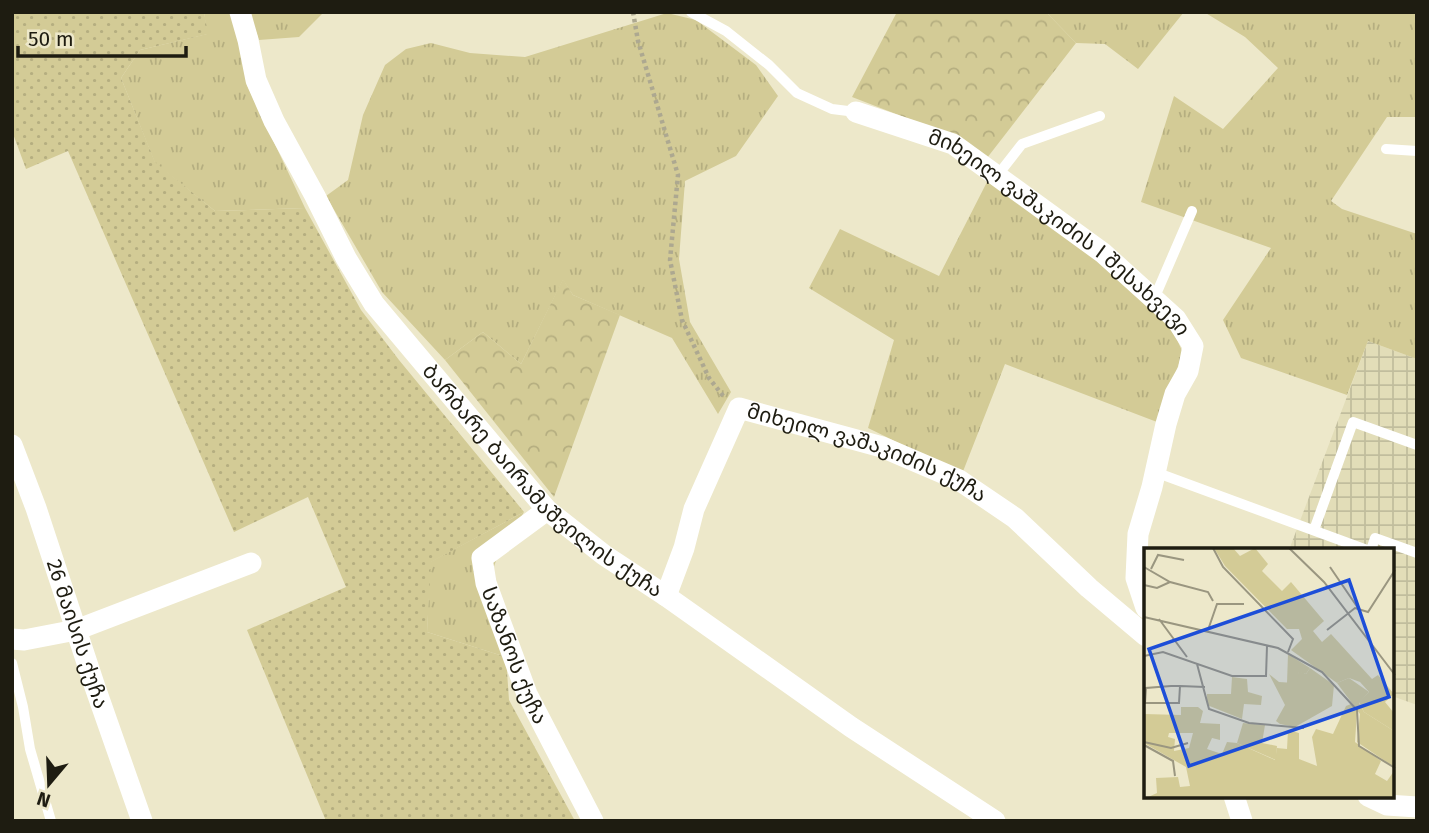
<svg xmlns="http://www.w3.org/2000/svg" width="1429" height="833" font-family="'Fira Sans','Noto Sans Georgian',sans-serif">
  <defs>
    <pattern id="industrial-grid" width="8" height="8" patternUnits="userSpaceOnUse" patternTransform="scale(1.75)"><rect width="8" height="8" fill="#e2ddb8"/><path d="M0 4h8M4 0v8" fill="none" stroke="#c1bd9d"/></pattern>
    <pattern id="grass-tufts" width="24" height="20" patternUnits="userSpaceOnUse" patternTransform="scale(1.75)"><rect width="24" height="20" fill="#d3cb96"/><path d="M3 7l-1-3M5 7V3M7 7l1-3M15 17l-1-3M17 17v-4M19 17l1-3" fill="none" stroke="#b5ae80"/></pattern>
    <pattern id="forest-crowns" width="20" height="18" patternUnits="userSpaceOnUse" patternTransform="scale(1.75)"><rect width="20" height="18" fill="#d3cb96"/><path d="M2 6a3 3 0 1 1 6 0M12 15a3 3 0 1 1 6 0" fill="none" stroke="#b5ae80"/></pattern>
    <pattern id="garden-dots" width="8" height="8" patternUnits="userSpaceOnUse" patternTransform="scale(1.75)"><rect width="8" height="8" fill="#d3cb96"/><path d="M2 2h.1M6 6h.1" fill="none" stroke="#b5ae80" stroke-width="1.8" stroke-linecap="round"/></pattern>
  </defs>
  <rect width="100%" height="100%" fill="#ede8ca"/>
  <!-- industrial -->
  <path fill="url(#industrial-grid)" d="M1368,341L1417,359V705L1392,696V550H1289Z"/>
  <!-- grass -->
  <path fill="url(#grass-tufts)" d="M204,12H233L247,85L305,208L215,211L155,163L121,78L140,50L207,34Z
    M249,12H324L299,37L259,40Z
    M1046,12H1184L1138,69L1105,44L1076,43Z
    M1204,12H1417V117H1387L1331,201L1342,209L1417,234V359L1368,341L1347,395L1241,358L1223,320L1271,248L1141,202L1174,96L1223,129L1278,68L1245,37Z
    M667,13L696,20L756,65L778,96L736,156L685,181L679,259L690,322L731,392L718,414L672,338L573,295L563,280L521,364L483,332L445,360L382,292L326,196L348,180L363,115L385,65L406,49L431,43L470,53L525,57Z
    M988,180L1128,282L1171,326L1183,353L1157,422L1005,364L962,474L868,428L894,340L809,288L840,229L939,276Z
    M524,512L497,558L491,575L506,657L427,632L430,562Z"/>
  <!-- forest -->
  <path fill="url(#forest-crowns)" d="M897,12H1046L1076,43L987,158L953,136L852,97Z
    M563,279L573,295L620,315L554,497L445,360L483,332L521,364Z"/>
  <!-- garden -->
  <path fill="url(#garden-dots)" d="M12,12H204L208,34L140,50L121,78L155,162L215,211L305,208L361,310L399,360L524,512L431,562L427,632L506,657L509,700L575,821H326L247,630L346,587L308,497L234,532L68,151L26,169L12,131Z"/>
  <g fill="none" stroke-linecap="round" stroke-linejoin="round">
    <!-- path -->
    <path stroke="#ada890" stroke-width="4.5" stroke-dasharray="3.5 3.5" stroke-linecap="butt" d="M633,12L638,41L678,175L670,260L682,320L709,378L724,397"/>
    <!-- lane -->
    <path stroke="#fff" stroke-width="10" d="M691,12L726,31L769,65L797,93L832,109L856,112
      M1386,149L1417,151
      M997,176L1022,144L1100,116
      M1154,299L1192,211
      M1155,472L1367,550
      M1314,530L1353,422L1417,445
      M1371,550L1375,538L1417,553
      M12,663L23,707L30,749L51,821"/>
    <!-- street -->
    <g stroke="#fff" stroke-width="21">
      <path id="s1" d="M240,12L248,40L256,80L274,121L315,196L346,258L374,304L547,510L604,555L666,596L851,727L995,821"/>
      <path id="s2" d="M856,112L953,144L1103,253L1176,319L1193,346L1188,371L1175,394L1166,424L1152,487L1138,534L1136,578L1146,608"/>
      <path id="s3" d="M12,445L36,508L95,687L142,821"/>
      <path id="s4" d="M547,510L482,558L486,583L527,694L593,821"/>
      <path id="s5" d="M666,596L684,548L694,509L739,408L882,447L959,480L1015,518L1089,588L1146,636"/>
      <path d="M12,639L24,640L76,630L251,563"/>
      <path d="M1234,796L1242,821"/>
      <path d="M1368,796L1387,805L1417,807"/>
    </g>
  </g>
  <g text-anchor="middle" stroke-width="5" stroke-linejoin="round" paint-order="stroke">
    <!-- street labels -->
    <g font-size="21" fill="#1e1c11" stroke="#ede8ca">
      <text dy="7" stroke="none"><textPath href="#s2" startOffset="240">მიხეილ ვაშაკიძის I შესახვევი</textPath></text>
      <text dy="7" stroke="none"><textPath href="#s5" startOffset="338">მიხეილ ვაშაკიძის ქუჩა</textPath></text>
      <text dy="7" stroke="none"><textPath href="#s1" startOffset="569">ბარბარე ბაირამაშვილის ქუჩა</textPath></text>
      <text dy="7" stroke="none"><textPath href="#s3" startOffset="200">26 მაისის ქუჩა</textPath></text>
      <text dy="7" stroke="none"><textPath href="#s4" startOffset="184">საზანოს ქუჩა</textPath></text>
    </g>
  </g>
  <!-- overview -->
  <g transform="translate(1144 548)">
    <rect width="250" height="250" fill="#ede8ca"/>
    <path d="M166,120L190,137L188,158L151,179L136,176L132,173L141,157L125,126L135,134L151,135L155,123L162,126ZM88,129L103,131L104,144L118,148L117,157L100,156L98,171L63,157V146H87ZM205,130L225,144L215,155L220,164L250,183V219L213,194L216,166L193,135ZM207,156L213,164L211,194L237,213L231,226L243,233L250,223V250H2L13,245L12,230L34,229L36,239L46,238L42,219L0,195V166L37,167V159H54L59,163L56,175L76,176V192L68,190L63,201L78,206L83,194L93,195L131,212L133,200L143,201L144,182L155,185V211L173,218L168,189L172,181L189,186L202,158ZM25,185H49L45,200L30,203L31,191L24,189Z" fill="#d3cb96" fill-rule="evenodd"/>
    <path d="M144,106L166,120L162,126L155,124L153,137L143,135ZM99,175L121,177L118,195L133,198L132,212L93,195Z" fill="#d3cb96"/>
    <path d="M70,0H89L96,8L111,0L124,16L118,23L138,43L147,34L180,73L169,83L178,94L187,86L228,131L234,127L250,146L241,154L250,165V183L220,164L215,154L225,144L216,134L205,130L193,135L147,102L158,91L155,81H143L81,18Z" fill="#d3cb96"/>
    <path fill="none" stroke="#9a9680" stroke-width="2" d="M69,0L79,19L149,91L144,104M145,0L180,34L251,127M0,19L26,34L64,44L69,53M186,19L214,60M7,21L14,7L40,12M0,37L13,40L26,34M0,69L134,100L178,124L213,162L215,198L251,220M15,71L43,109M64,82L73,56H100M183,82L211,60L224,64L251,22M0,108L19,104L88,128H122L123,98M53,116L65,161L105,175L160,180M36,138L35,155H1L2,140L27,138H36L61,139M0,194L27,200L44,195M0,197L29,213L31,228"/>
    <path fill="#1d4ed8" fill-opacity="0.15" stroke="#1d4ed8" stroke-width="3.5" d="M205,32L245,149L45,218L5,101Z"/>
    <rect width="250" height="250" fill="none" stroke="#1e1c11" stroke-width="3.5"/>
  </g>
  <!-- border -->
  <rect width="1429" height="833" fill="none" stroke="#1e1c11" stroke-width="28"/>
  <!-- north arrow -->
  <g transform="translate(49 784) rotate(199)" stroke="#ede8ca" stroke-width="5" paint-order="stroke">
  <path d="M0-5L12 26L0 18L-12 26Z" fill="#1e1c11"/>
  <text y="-10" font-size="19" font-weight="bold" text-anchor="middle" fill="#1e1c11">N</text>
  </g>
  <!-- scale -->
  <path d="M18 46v10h168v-10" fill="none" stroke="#1e1c11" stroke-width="3.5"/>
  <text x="28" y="46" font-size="21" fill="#1e1c11" stroke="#ede8ca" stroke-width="5" paint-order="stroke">50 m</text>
</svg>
